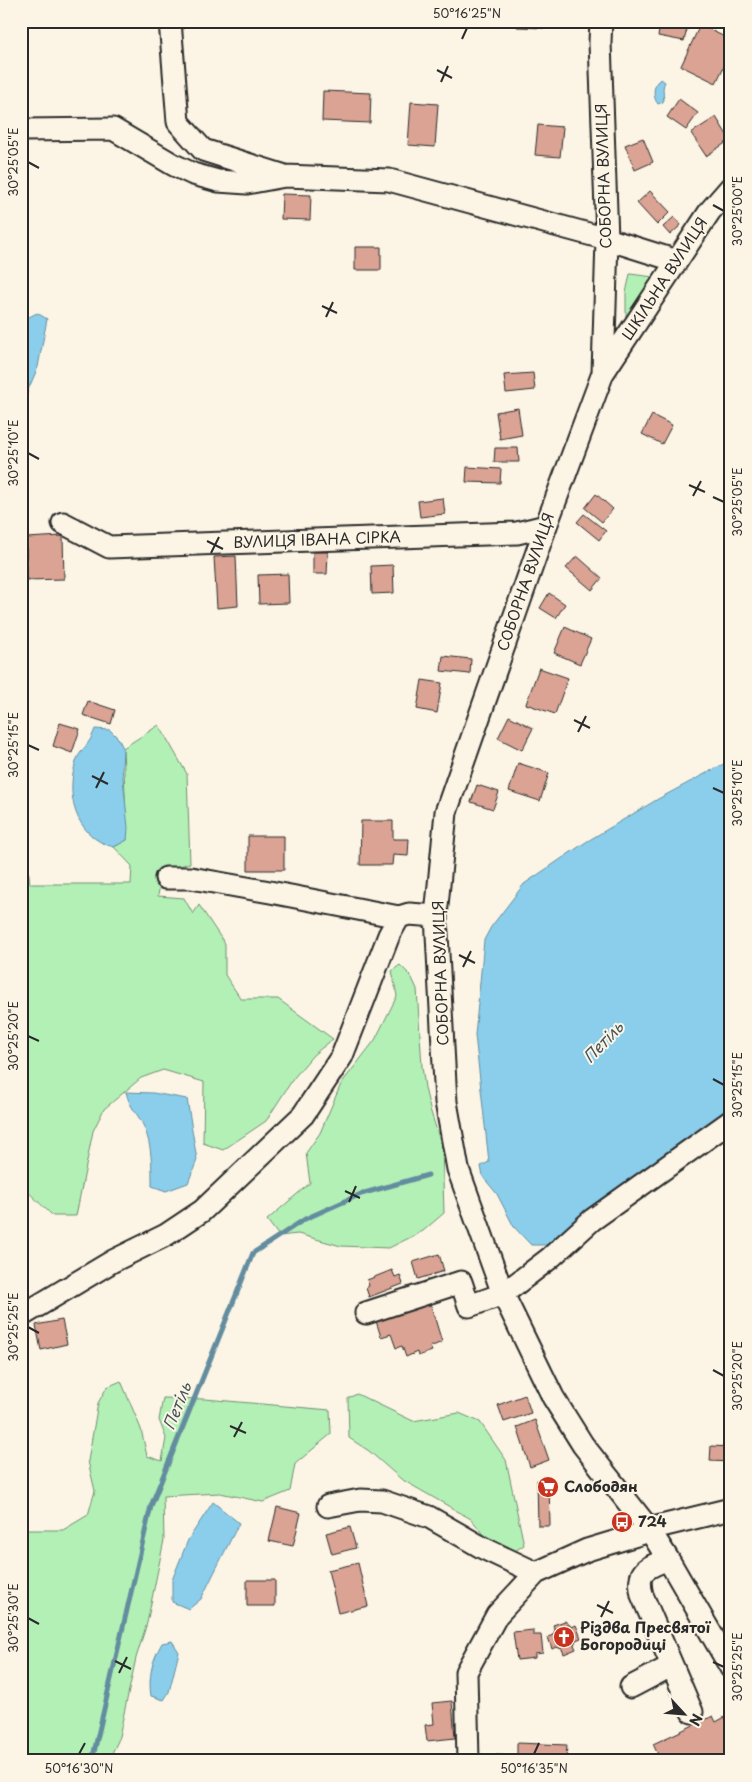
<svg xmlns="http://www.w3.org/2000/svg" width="752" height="1782" font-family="'Playpen Sans',sans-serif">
  <rect width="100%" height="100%" fill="#fcf5e5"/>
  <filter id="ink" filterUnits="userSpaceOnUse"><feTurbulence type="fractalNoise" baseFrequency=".02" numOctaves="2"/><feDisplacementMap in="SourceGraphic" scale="10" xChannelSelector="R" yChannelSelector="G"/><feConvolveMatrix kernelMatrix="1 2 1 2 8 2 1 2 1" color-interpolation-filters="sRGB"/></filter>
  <g filter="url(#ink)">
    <!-- green -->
    <path fill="#b3f0b6" stroke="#6f8e70" d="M630,274L654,277L626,319V293Z
      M159,725L187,774L190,863L162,871L158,896L184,898L193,914L199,905L225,944V975L241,999H278L333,1039L313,1055L293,1079L266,1121L223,1150L203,1143L204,1082L163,1070L141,1078L104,1109L93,1131L76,1216H53L21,1185V859L29,874L30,884H131L132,866L114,847L127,840L123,748Z
      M400,965L411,976L417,989L422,1066L425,1088L430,1109L442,1147L444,1213L423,1231L389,1248L341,1246L298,1234L279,1236L267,1220L310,1183L306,1153L320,1133L341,1084L375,1040L397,996L392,971Z
      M121,1381L141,1429L147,1456L162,1461L166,1438L159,1420L163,1398L205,1399L330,1410L331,1434L295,1464L290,1491L263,1502L220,1493L163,1496L164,1540L147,1623L136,1658L118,1741L108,1761H21V1530H63L88,1515L95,1491L88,1461L98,1403L107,1387Z
      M357,1394L413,1421L459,1413L480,1422L506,1460L524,1545L512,1553L492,1544L471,1519L401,1479L369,1451L349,1438L348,1398Z"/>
    <!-- water -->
    <path fill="#8aceec" stroke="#648d9f" d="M661,79L665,82C661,89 665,95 663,102L658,104C653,98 653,88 657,82Z
      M37,313L47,319L38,367L28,390L21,414V321Z
      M95,729L110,730L118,738L123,748L122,768L128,828L127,840L114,847C75,838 64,793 77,759C79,753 85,748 88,743C91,739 93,734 95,729Z
      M731,760V1106L645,1171L568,1234L548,1245H531L514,1227L497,1194L483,1177L481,1166L489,1162L475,1035L484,940L491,927L524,884L586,842L658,799Z
      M126,1092L153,1093L187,1099L197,1160L188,1183L166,1191L152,1186C152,1167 152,1145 144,1127C138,1113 130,1109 126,1092Z
      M213,1502L239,1523L201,1599L189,1609L172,1602V1580L188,1540Z
      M172,1641L179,1652L169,1692L164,1700L151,1696C148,1677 152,1660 162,1643Z"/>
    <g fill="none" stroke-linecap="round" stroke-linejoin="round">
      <!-- stream -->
      <path stroke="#648d9f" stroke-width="5" d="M92,1761L151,1506L253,1253L305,1219L361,1194L428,1175"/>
    </g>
    <!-- building -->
    <path fill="#daa393" stroke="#2b2b2b" d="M517,21H544V28L517,27Z
      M661,21H689L684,41L658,36Z
      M700,25L731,40V52L716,83L681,66Z
      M323,91L371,93L370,123L322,121Z
      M679,99L698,113L686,130L667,117Z
      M411,102L438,104L435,147L408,145Z
      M716,117L730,140L706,156L691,133Z
      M538,125L563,127L560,157L535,155Z
      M643,138L653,162L635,170L625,145Z
      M650,191L670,212L657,225L637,203Z
      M282,194L311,195L310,220L281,219Z
      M674,217L681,225L670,235L663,227Z
      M355,247H381V270H355Z
      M533,373L535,390L506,393L504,375Z
      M518,408L522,435L500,439L496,412Z
      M652,415L672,425L662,444L642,434Z
      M495,448H518L519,462H494Z
      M467,467L501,469L500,483L466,482Z
      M596,494L613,509L602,522L585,508Z
      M443,498L445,514L420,517L418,501Z
      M584,514L606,531L599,540L577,522Z
      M63,536L64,579L27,580L26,538Z
      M313,552H328L327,574H313Z
      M236,556L238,606L217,608L214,557Z
      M577,556L602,578L592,590L566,568Z
      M393,565L394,593L372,594L371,566Z
      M288,574L289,603L259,604L258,575Z
      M549,593L565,604L556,618L540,608Z
      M565,627L591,639L580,664L554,653Z
      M443,656L471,659L470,674L441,671Z
      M539,668L568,678L555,714L526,704Z
      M422,680L442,683L437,713L417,709Z
      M88,701L115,710L111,724L83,715Z
      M509,716L533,728L522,750L498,738Z
      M60,723L80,729L72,753L53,746Z
      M518,763L549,773L540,801L509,791Z
      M477,785L499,792L493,809L471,802Z
      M361,821H393V839H409L408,856L393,855L392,865H360Z
      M248,836H284V870H248Z
      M439,1254L444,1271L418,1279L413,1262Z
      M392,1270L395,1277L400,1275L403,1284L369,1297L366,1288L369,1286L367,1280Z
      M429,1299L442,1342L430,1347L432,1351L418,1356L417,1352L406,1357L402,1346L396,1348L391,1334L381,1337L376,1321L391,1317L390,1311Z
      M62,1320L67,1344L41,1350L36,1325Z
      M525,1395L531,1413L504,1422L498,1405Z
      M535,1420L549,1460L530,1467L517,1427Z
      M711,1446L731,1447V1462L710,1461Z
      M537,1480H549L550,1526H538Z
      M277,1507L301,1513L293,1546L269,1541Z
      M350,1527L356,1548L332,1554L326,1533Z
      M358,1563L368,1606L338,1613L328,1570Z
      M247,1580H275V1606H247Z
      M565,1621L572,1627L576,1625L581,1638L576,1640L574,1645L576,1649L564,1654L562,1649L556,1647L552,1649L548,1637L553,1635L555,1630L553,1625Z
      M533,1630V1635H541L543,1653L535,1654V1658L517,1660L513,1632Z
      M452,1701L455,1738L427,1741L425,1725L434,1724L432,1703Z
      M713,1716L716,1722L725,1717L731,1729V1761H661L653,1744Z
      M517,1743L567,1745L566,1761H494V1755L517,1756Z"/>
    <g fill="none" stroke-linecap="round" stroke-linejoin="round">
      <!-- minor casing -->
      <g stroke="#2b2b2b" stroke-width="25">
        <path id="minor" d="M170,21L178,122L203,150L282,175
          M601,21L600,42L607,239L603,373L546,526L446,812L436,916L446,1102L458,1169L503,1294L553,1397L583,1445L649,1529L668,1559L731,1668
          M21,130L113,129L174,165L193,174L218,181L247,183L285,176L389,180L607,239L677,261
          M603,373L710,211L731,187
          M63,523L109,547L517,533L546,526
          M166,878H191L270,892L399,917
          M366,1313L461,1282L469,1306L503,1294L550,1258L592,1220L731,1121
          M21,1316L113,1261L166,1235L202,1211L303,1115L342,1056L389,935L399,917L409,914L436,916
          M328,1506L360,1500L382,1501L429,1517L483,1548L536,1573
          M668,1559C647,1568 636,1569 642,1595L692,1712
          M631,1687L671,1666
          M468,1761L466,1672L497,1615L536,1573L587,1550L640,1534L649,1529L731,1509"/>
      </g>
      <!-- minor -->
      <use href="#minor" stroke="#fcf5e5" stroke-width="21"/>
    </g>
  </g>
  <!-- ticks -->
  <path fill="none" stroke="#2b2b2b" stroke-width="2" d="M462,39L467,28M437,70L452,78M441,82L448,66M28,162L39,168M713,205L724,211M322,306L337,313M326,317L333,302M28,453L39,459M689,485L705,492M693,496L701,481M713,497L724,502M207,541L223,549M211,553L219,537M574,720L590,728M578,732L586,716M28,745L39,750M92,776L108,784M96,788L104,772M713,788L724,793M459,955L475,963M463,967L471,951M28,1036L39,1041M713,1079L724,1085M345,1191L360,1198M349,1202L356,1186M28,1327L39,1333M713,1370L724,1376M230,1426L246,1433M234,1437L242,1422M597,1605L613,1613M601,1617L609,1601M28,1618L39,1624M115,1661L131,1669M713,1662L724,1667M119,1673L127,1657M79,1754L85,1743M534,1754L539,1743"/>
  <!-- icons -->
  <defs>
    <g id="supermarket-disc" transform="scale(1.125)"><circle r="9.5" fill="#c8321e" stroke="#fcf5e5"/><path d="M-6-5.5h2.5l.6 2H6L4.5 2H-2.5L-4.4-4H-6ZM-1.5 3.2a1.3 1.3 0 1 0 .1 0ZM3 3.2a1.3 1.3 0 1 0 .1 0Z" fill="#fff"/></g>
    <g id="bus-disc" transform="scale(1.125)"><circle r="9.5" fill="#c8321e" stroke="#fcf5e5"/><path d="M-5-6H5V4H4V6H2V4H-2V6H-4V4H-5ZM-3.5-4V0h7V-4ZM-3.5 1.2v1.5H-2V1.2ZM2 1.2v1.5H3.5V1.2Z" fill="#fff"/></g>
    <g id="church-disc" transform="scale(1.125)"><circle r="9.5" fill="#c8321e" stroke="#fcf5e5"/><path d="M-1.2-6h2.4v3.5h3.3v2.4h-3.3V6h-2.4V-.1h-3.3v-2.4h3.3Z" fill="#fff"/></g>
  </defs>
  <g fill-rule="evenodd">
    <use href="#supermarket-disc" x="548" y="1487"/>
    <use href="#bus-disc" x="622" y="1522"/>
    <use href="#church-disc" x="564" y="1637"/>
  </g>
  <g text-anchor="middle" stroke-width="4" stroke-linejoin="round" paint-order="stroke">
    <!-- street labels -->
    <g font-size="15" fill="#2b2b2b" stroke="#fcf5e5">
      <text transform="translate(604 176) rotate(-92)" y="5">СОБОРНА ВУЛИЦЯ</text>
      <text transform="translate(665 279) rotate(-57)" y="5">ШКІЛЬНА ВУЛИЦЯ</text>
      <text transform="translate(317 540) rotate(-2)" y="5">ВУЛИЦЯ ІВАНА СІРКА</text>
      <text transform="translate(526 582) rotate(-71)" y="5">СОБОРНА ВУЛИЦЯ</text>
      <text transform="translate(441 973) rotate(-92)" y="5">СОБОРНА ВУЛИЦЯ</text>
    </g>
    <!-- poi labels -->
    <g font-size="15" font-weight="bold" fill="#2b2b2b" stroke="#fcf5e5" text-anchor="start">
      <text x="564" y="1492">Слободян</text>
      <text x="638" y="1527">724</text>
      <text x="580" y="1633">Різдва Пресвятої<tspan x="580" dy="17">Богородиці</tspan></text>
    </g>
    <!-- water labels -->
    <g font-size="16" font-style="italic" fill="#43545b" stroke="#fcf5e5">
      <text transform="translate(603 1042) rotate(-46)" y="6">Петіль</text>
      <text transform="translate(177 1406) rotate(-68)" y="6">Петіль</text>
    </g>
  </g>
  <!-- margin -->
  <rect width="752" height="1782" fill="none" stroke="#fcf5e5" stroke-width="55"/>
  <!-- north arrow -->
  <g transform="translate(684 1714) rotate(116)" stroke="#fcf5e5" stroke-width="4" paint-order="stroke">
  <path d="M0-4L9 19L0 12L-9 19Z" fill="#2b2b2b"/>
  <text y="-8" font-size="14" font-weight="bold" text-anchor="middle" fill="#2b2b2b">N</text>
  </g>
  <rect x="28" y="28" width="696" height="1726" fill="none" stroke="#2b2b2b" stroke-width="2"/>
  <g font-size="12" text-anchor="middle" fill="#2b2b2b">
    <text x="467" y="18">50°16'25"N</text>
    <text transform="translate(14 162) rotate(-90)" y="4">30°25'05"E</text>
    <text transform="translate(738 211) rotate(-90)" y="4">30°25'00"E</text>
    <text transform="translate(14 453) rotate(-90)" y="4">30°25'10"E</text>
    <text transform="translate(738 502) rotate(-90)" y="4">30°25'05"E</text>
    <text transform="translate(14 745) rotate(-90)" y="4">30°25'15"E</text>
    <text transform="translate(738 793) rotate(-90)" y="4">30°25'10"E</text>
    <text transform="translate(14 1036) rotate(-90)" y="4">30°25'20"E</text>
    <text transform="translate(738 1085) rotate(-90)" y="4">30°25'15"E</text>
    <text transform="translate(14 1327) rotate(-90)" y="4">30°25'25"E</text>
    <text transform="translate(738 1376) rotate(-90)" y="4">30°25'20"E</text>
    <text transform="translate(14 1618) rotate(-90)" y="4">30°25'30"E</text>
    <text transform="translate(738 1667) rotate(-90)" y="4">30°25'25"E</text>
    <text x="79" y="1773">50°16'30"N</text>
    <text x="534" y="1773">50°16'35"N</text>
  </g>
</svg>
